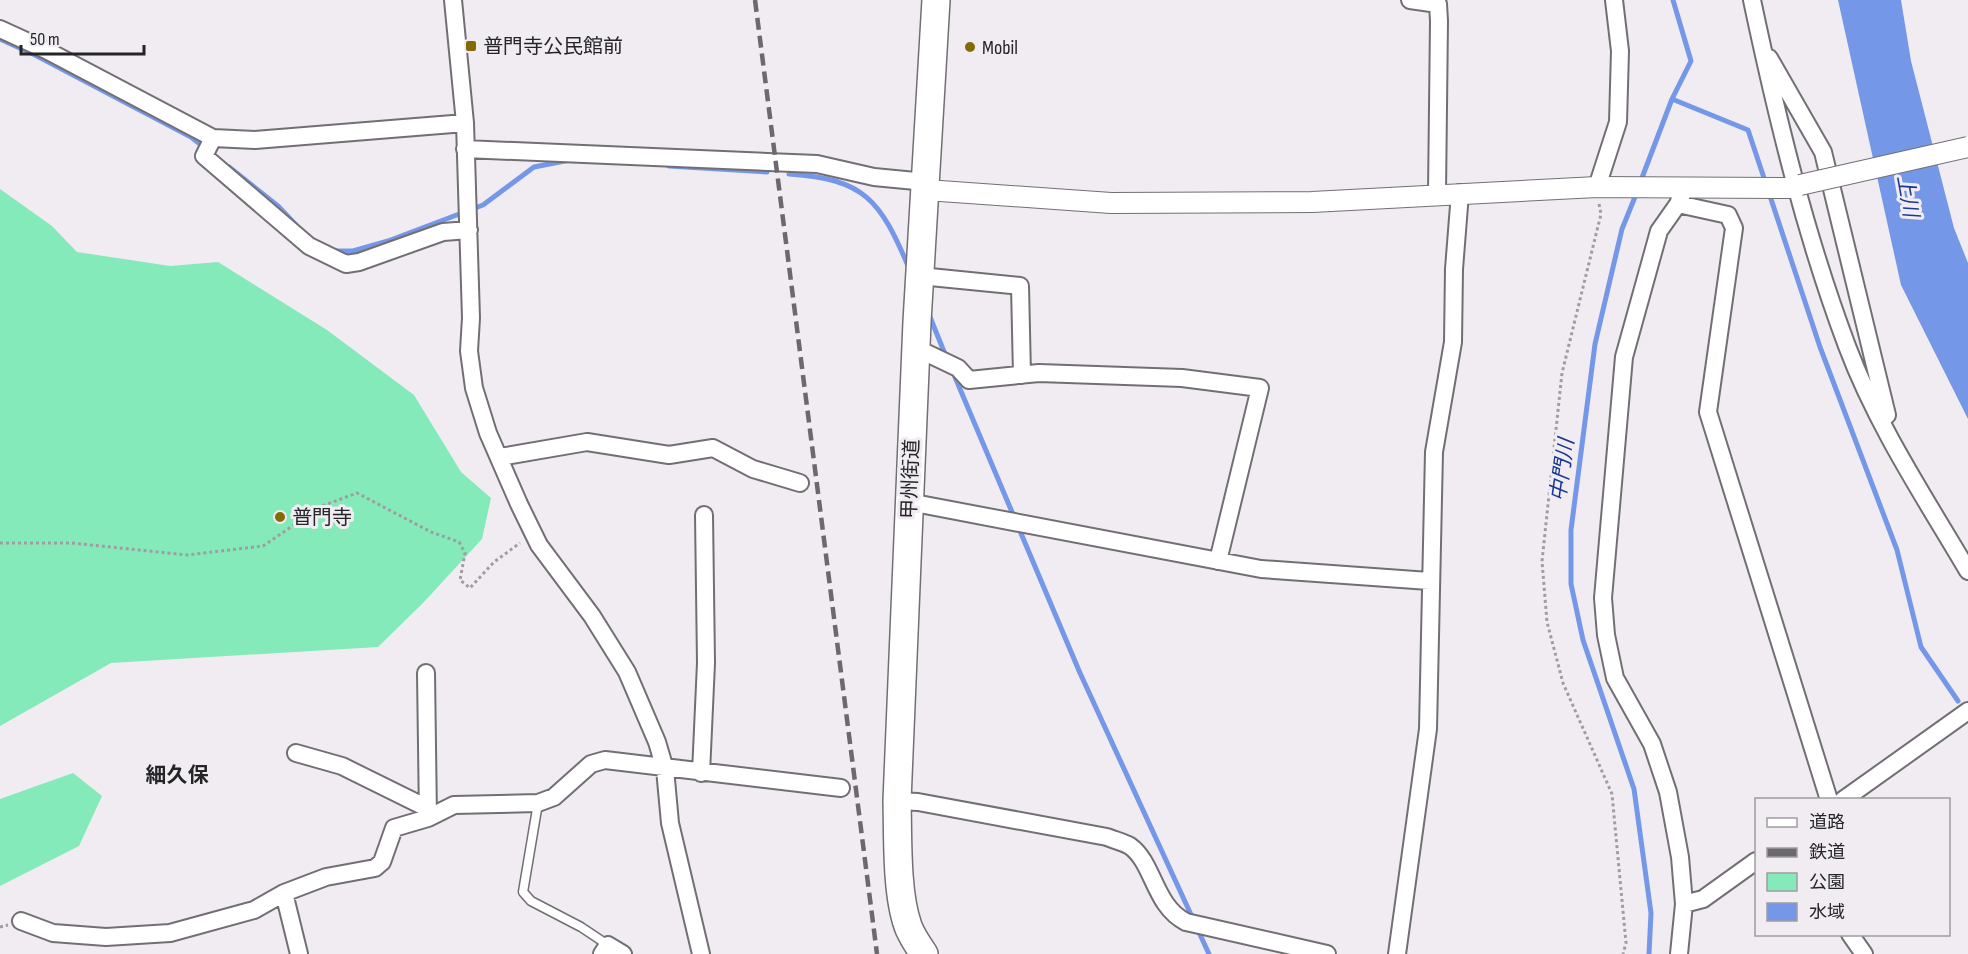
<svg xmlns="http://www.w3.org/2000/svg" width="1968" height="954" font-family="'Sofia Sans Condensed','Noto Sans JP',sans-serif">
  <rect width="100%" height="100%" fill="#f0ecf2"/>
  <!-- green -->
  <path fill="#85eab9" d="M0,189L52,226L77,252L170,266L218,262L327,330L414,395L461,472L491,498L482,539L423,603L378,647L111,663L0,726Z
    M73,773L102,796L79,846L0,886V799Z"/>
  <!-- water -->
  <path fill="#7498e7" d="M1838,0H1901L1911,61L1954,228L1968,263V419L1901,285Z"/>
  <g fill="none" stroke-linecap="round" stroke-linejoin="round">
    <!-- stream -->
    <path stroke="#7498e7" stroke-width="5" d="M0,39L35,55L191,137L205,148
      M1672,99L1748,130L1766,184
      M669,166L767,172
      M229,167L278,206L296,225
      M789,174C865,179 880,200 909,268
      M1640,183L1672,99L1691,61L1673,0
      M1637,192L1622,229L1595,344L1571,530V584L1583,640L1634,789L1651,913L1649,954
      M1769,193L1820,347L1897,550L1921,647L1958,701
      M333,251H353L388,241L483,205L534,167L570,160
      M928,312L947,359
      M952,370L1080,673L1193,919
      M1197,928L1209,954"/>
    <!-- service casing -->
    <g stroke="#726f74" stroke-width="11">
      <path id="service" d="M538,803L523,892L531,901L581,927L608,945"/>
    </g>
    <!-- minor casing -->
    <g stroke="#726f74" stroke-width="20">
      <path id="minor" d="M453,0L465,123L471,318L469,351L474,388L488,433L519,504L539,545L592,616L627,672L657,742L665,769L670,823L701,954
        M1410,0L1438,4
        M1435,0L1438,4L1439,21L1437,193
        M1752,0C1777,118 1805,234 1847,346C1877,426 1925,498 1968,571
        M0,29L46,50L213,138L255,140L465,123
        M1769,58L1823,152L1887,415
        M213,138L204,156L309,246L346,264L359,262L443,232L469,230
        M465,149L817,164L874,177L926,182
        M1597,187L1618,122L1620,51L1614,0
        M1682,194L1678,204L1728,215L1734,228L1708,412L1829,800
        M1678,204L1659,231L1624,357L1603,598L1606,635L1615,678L1652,744L1668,792L1680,857L1684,904L1679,954
        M920,276L1020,286L1022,375
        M916,348L958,368L969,380L1039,373L1182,378L1260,388L1218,561
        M500,457L587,442L669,455L713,448L753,469L800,483
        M909,502L1261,569L1429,581
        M426,673L428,818
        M296,753L342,766L427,808
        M701,773L706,663L704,515
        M1843,800L1968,711
        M897,801L918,802L1107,837C1114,840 1123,842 1130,846C1154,863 1154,906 1186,922L1327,954
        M284,893L299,954
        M1684,904L1703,899L1756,861
        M21,921L53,933L106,937L170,933L254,910L284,893L326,877L375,868L382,862L394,828L428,818L454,805L538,803L554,797L591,764L605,760L841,788
        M1850,934L1864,954
        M602,954L608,945L623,954
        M1397,954L1428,729L1434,452L1453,342L1454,269L1460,193"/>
    </g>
    <!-- tertiary casing -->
    <g stroke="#726f74" stroke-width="22">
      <path id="tertiary" d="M926,190L1111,203L1312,202L1597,187L1794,188L1800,185"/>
    </g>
    <!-- trunk casing -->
    <g stroke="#726f74" stroke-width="30">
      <path id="trunk" d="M924,954C918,945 911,935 908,926C896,893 898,836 897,801L917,322L936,0"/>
    </g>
    <!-- path -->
    <path stroke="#9f9da1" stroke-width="3" stroke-dasharray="3 3" stroke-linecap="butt" d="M1599,204L1601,214L1562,373L1542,561L1547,622L1563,683L1612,794L1626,943L1623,954
      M0,543H72L187,555L263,546L322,506L357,493L431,532L459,542L465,553L460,580L470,588L494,562L520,543
      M0,927L8,925"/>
    <!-- service -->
    <use href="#service" stroke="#fff" stroke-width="8"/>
    <!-- minor -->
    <use href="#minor" stroke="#fff" stroke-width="16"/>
    <!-- tertiary -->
    <use href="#tertiary" stroke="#fff" stroke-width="20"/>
    <!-- trunk -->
    <use href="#trunk" stroke="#fff" stroke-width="27"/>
    <!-- rail -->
    <path stroke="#6b696d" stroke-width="4.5" stroke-dasharray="12 6" stroke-linecap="butt" d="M755,0L877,954"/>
    <!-- tertiary-bridge casing -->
    <g stroke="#726f74" stroke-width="22" stroke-linecap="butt">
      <path id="tertiary-bridge" d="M1800,185L1968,147"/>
    </g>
    <!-- tertiary-bridge -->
    <use href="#tertiary-bridge" stroke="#fff" stroke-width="20"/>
  </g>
  <!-- markers -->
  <g fill="#826a04" stroke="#f0ecf2" stroke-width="2">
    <rect x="465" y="40" width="12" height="12" rx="3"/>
    <circle cx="970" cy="47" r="6"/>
    <circle cx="280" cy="517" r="6"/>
  </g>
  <g text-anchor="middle" stroke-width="6" stroke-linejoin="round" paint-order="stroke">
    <!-- poi labels -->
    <g font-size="20" fill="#252426" stroke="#f0ecf2" text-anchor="start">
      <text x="483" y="53">普門寺公民館前</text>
      <text x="982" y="54">Mobil</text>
      <text x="292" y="524">普門寺</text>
    </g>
    <!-- street labels -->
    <g font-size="20" fill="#252426" stroke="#f0ecf2">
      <text transform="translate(910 479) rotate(-88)" y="7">甲州街道</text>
    </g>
    <!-- water labels -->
    <g font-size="21" font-style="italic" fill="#183892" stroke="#f0ecf2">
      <text transform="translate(1908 196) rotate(80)" y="7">上川</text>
      <text transform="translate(1562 470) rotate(-82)" y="7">中門川</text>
    </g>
    <!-- neighbourhood labels -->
    <g font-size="21" font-weight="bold" fill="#252426" stroke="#f0ecf2">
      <text x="177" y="782">細久保</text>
    </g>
  </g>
  <!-- legend -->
  <rect x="1755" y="798" width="195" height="138" fill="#f0ecf2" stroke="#9f9ca0" stroke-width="1.5"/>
  <rect x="1767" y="818" width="30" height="9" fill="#ffffff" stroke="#9f9ca0" stroke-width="1.5"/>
  <text x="1809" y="828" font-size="18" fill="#252426">道路</text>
  <rect x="1767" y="848" width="30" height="9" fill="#6b696d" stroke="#9f9ca0" stroke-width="1.5"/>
  <text x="1809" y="858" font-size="18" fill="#252426">鉄道</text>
  <rect x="1767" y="873" width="30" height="18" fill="#85eab9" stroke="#9f9ca0" stroke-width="1.5"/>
  <text x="1809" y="888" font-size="18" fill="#252426">公園</text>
  <rect x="1767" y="903" width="30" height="18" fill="#7498e7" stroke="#9f9ca0" stroke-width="1.5"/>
  <text x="1809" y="918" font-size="18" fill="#252426">水域</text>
  <!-- scale -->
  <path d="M21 45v9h123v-9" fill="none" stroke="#252426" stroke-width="3"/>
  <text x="30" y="45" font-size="18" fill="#252426" stroke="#f0ecf2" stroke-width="4.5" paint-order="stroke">50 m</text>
</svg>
